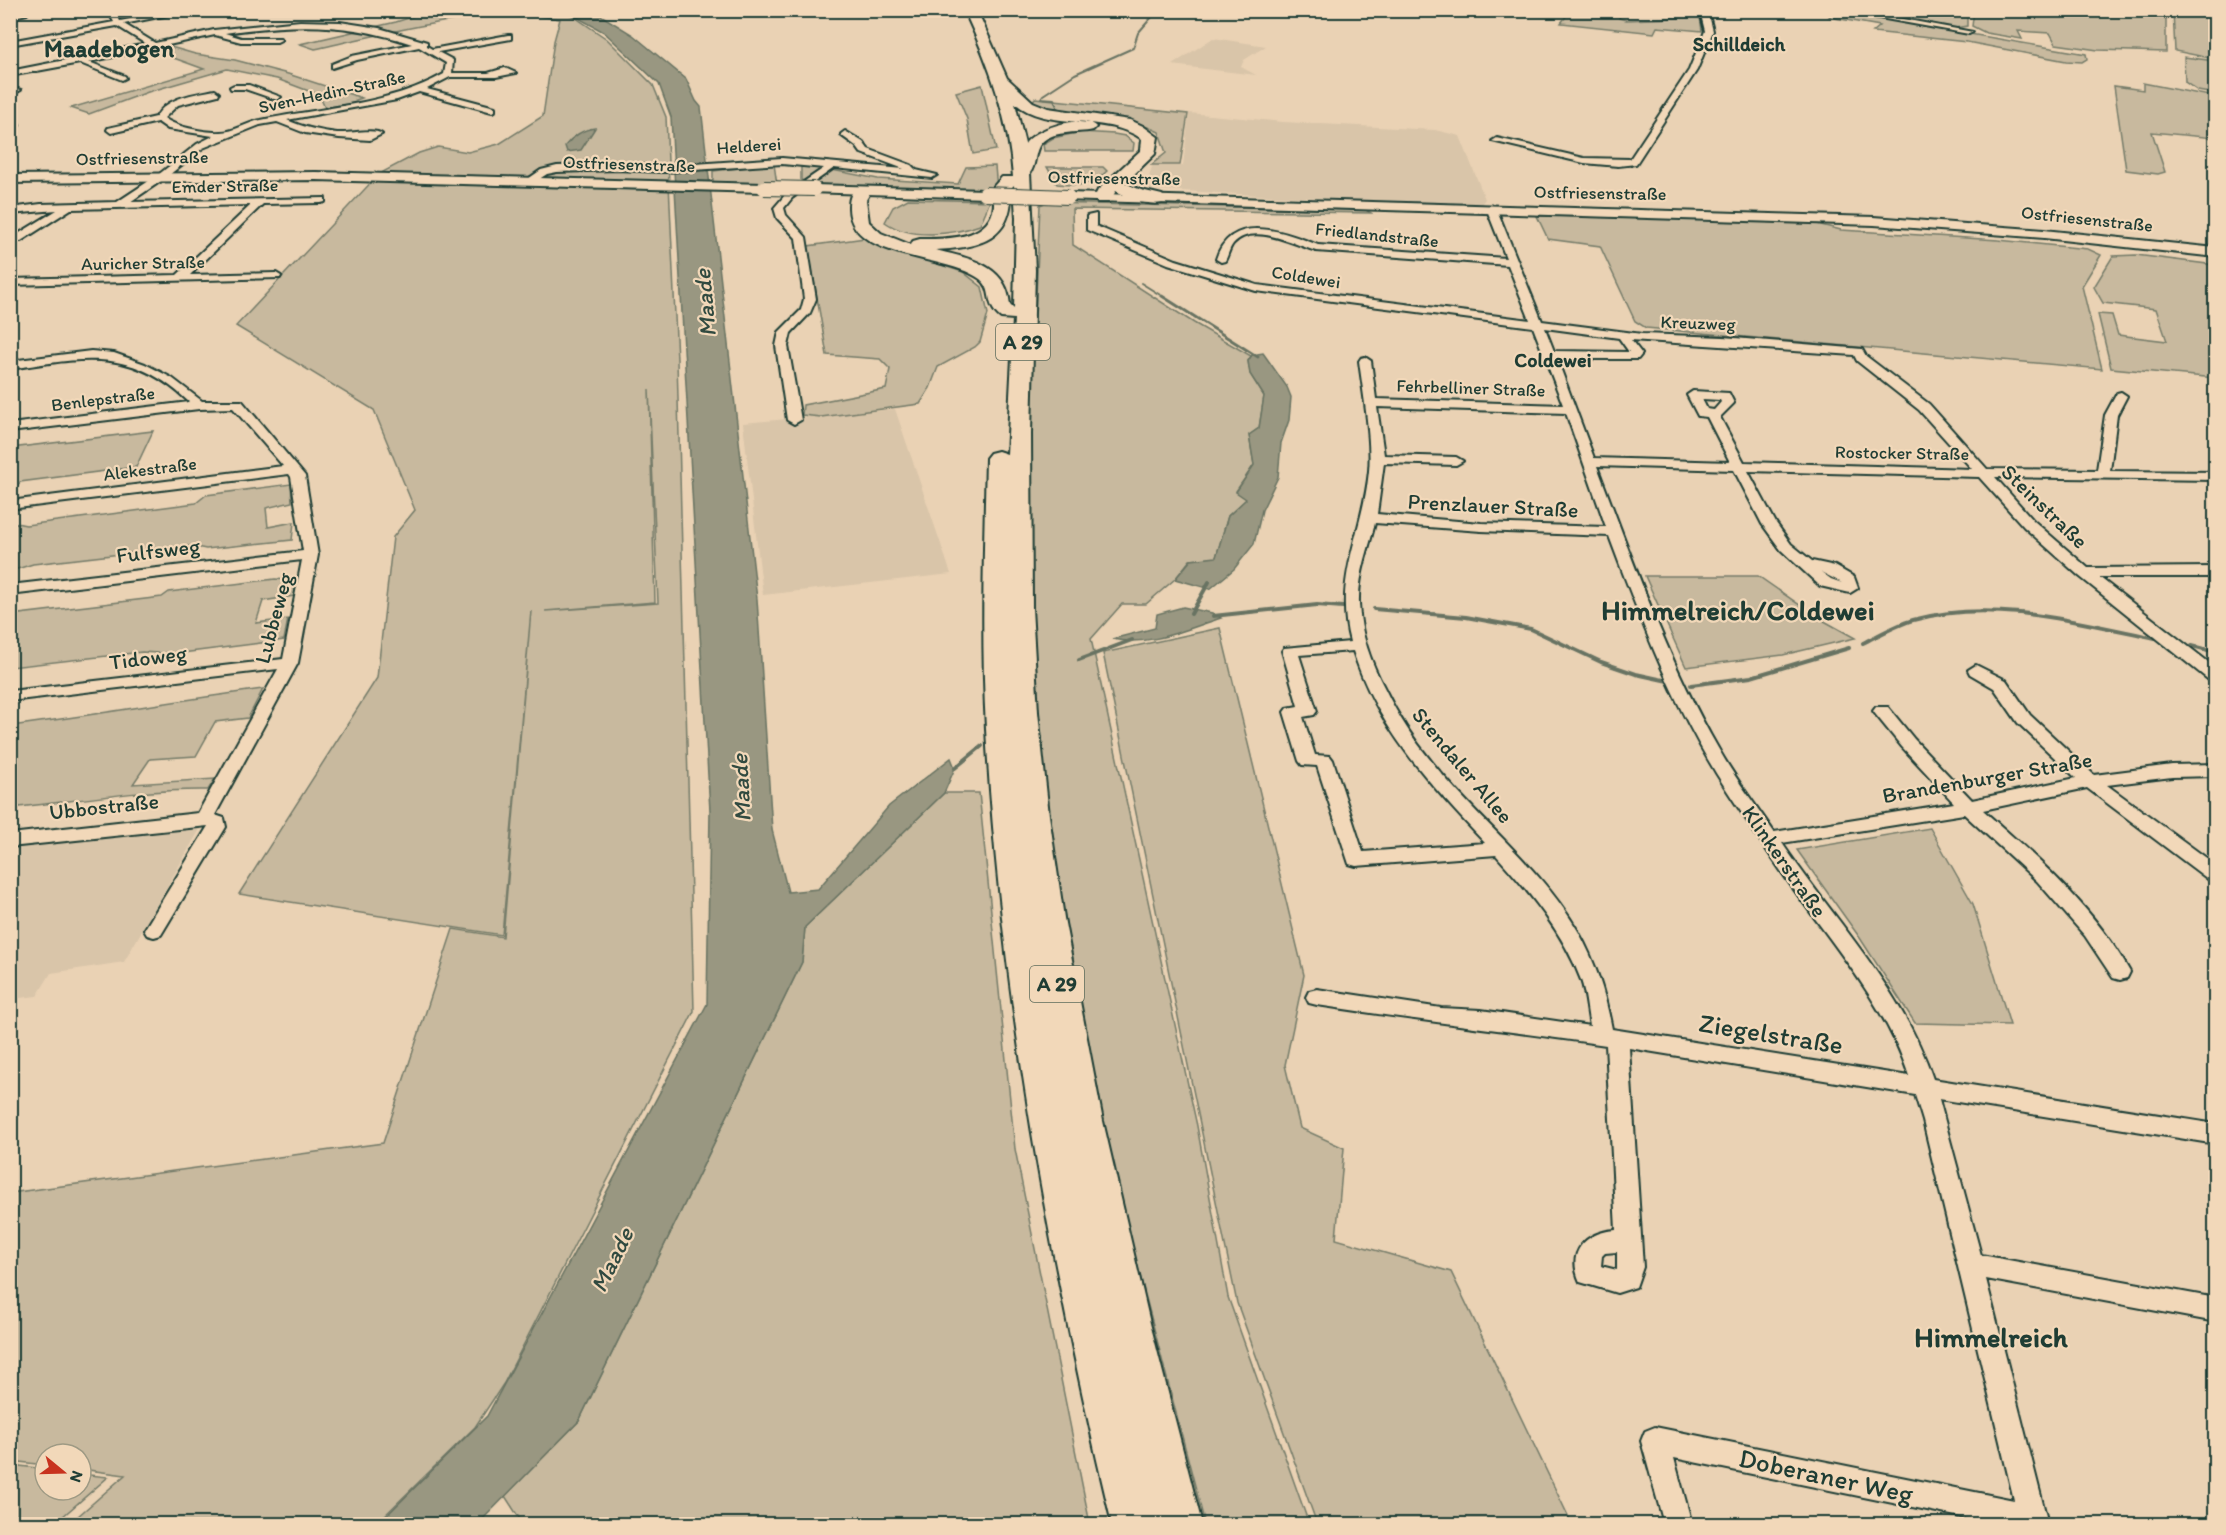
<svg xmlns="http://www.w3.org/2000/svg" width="2226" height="1535" font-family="Itim,sans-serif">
  <rect width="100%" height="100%" fill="#ead2b4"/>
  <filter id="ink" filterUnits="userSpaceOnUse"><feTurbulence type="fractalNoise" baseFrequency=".0167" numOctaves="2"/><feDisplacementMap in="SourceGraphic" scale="12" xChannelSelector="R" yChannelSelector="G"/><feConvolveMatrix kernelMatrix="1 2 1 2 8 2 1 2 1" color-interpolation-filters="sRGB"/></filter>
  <g filter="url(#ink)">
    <!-- built -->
    <path fill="#d9c5a9" d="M1213,38L1266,46L1244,60L1241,67L1256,75L1172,65Z
      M1189,113L1283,122L1435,130L1460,136L1485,199L1482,203L1460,206L1146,189L1152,166H1183Z
      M895,409L951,574L763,595L743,423Z
      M200,829L124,962L51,973L37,996L11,999V848Z"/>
    <!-- green -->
    <path fill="#c8b99e" stroke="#747b69" stroke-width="1.5" fill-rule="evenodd" d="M560,10L573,16L607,39L653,85L666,117L677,360L694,1011L504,1383L475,1427L376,1524H69L125,1475L81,1469V1454H45V1465L11,1461L10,1193L383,1143L453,929L503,937L531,611L502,935L239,894L377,678L393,537L415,510L374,410L236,326L379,174L419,153L438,147L468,152L499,144L543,116L554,41L560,19C477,6 395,32 315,49L300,44L396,22L430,11ZM649,389L658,603L545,611L655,602Z
      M1570,11H1621L1619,18L1626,20L1700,17L1702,31L1657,27L1654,33L1561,23Z
      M1837,11L2086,54L2087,59L2082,62L2066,61L1967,42L1873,32L1880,26L1829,17Z
      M1846,11H1967V26L1955,28Z
      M1974,11H2141L2166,17V52L2098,50L2056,44L2050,33L2018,31L2022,39L1986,33L1972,26Z
      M2173,11H2215V59L2175,51Z
      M164,45L195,54L235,60L288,74L362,98L356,100L359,102L325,108L321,99L314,93L277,79L227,69L148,92L89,114L71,108L204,69L146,48Z
      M2184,57L2215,61V94L2198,91L2185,82Z
      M2143,83L2215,97V138L2152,132L2165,172L2158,174L2126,170L2114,86L2143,90Z
      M982,85L996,150L973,154L967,119L956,92Z
      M1035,98L1188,114L1180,165H1151L1166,153L1159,132C1119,112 1073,118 1032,102Z
      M1081,132L1114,134L1125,136L1134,143L1133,151H1044L1043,144L1053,138Z
      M774,164L777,185L713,183V171Z
      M801,164L878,179L958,184L966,167L995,166L997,190L819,185L801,180Z
      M1047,167H1103L1107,171C1091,187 1079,186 1057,184Z
      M908,199L990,201L980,225C952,235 910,240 885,222L893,207Z
      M1045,203L1366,210L1371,213L1072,209L1073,245L1194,323L1251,356L1248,361L1250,374L1264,396L1259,428L1249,435L1254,465L1236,491L1247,499L1228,516L1216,558L1190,560L1175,579L1146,604H1122L1091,639L1197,1126L1228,1297L1309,1524H1205L1099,1118L1048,817L1023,594L1040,205Z
      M1537,216L1640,217L1813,223L1841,230L1998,240L2088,249L2101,255L2082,286L2102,369L1646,328L1635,321L1600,246L1548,239Z
      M865,238L881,246L963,272L982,287L988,314L980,342L975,347L938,367L930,388L920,404L821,417L802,415L803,405L886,389L890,369L880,359L827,355L808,246Z
      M2136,255L2215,265V378L2111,368L2098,314L2112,315L2118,335L2167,341L2156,309L2103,303L2094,287L2113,256Z
      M153,431L136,467L20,482L17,488L11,489V448Z
      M291,484L292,502L266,508L268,527L294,522L292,540L206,549L191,546L33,564L11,571V522L26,525L196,503L206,495Z
      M1645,576H1758L1817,617L1855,638L1783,655L1686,667Z
      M275,579L298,581L294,596L263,601L256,623L288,619L284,640L174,654L142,652L11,667V615L162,597L169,592Z
      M1220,628L1304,975L1285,1065L1300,1128L1344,1148L1336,1239L1451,1272L1572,1524H1317L1237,1303L1103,653Z
      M263,689L248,718L215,722L196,756L150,759L133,784L215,779L208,790C142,789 77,801 11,808V726C95,715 179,700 263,689Z
      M944,793H979L1015,1149L1090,1524H523L505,1496L579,1421L802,962L805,927Z
      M1930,828L1973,904L2010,1025L1915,1023L1860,938L1797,850Z
      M11,1465L45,1469V1490H81V1474L108,1477L54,1524H11Z"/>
    <!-- water -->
    <path fill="#999781" stroke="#687362" stroke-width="1.5" d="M566,11H594L633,35L686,79L696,101L701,107L757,599L772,830L788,892L818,889L889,806L951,758L955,768L944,793L805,927L802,962L579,1421L478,1524H378L487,1416L707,1004L710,811L671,117L659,84L604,32Z
      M595,128L581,150L567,152L565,146C572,137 583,129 595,128Z
      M1263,353L1287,387L1291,397L1289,420L1281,443L1278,477L1262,510L1254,544L1234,569L1210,589L1175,579L1191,560L1216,557L1228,516L1246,499L1236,492L1254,465L1249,435L1259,428L1264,396L1250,374L1248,361L1252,355Z
      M1183,607L1212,613L1221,618C1184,630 1150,647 1112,639L1155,628L1157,614Z"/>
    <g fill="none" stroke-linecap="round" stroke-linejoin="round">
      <!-- stream-far2 -->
      <path stroke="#687362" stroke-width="2" d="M1057,107L1054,99L1041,98L1043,95L1075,74L1133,48L1138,33L1158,10
        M1141,283L1165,298"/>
      <!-- stream-far1 -->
      <path stroke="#687362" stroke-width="3" d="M1162,296L1258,357"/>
      <!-- stream -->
      <path stroke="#687362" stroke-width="4" d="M1374,609L1466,617L1531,629L1601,662L1636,674L1668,681
        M1191,614L1209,582
        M1213,616L1317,605L1343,607
        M1863,643C1879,635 1896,625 1913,620C1991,598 2078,622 2155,638
        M2192,646L2216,652
        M1079,660L1132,640
        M1691,685L1751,677L1849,648
        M955,768L982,746"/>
      <!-- street casing -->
      <g stroke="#1f3d34" stroke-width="4">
        <path id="street" d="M107,10H114L120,21L176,10H194L124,24L155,43L214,30L300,21L340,22L379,28L427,42V46L432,49L508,35H511V39L438,52L453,60L452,73H488L505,68L516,73L496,77H450L427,89L495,107V111L492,112L419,92L397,100L287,120C303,127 320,131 337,133C350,134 374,128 382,134L370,140L339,138L305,133L277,122L260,125L203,148L164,179L130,202L325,198V202L321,203L263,204L190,275L276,273L281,276L280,278L10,285V279L177,275L251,205L71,209L21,241H13V237L57,210L10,214V208L41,204L117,202L158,175L197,144L213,136L168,129L158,122L111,133L107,130L108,128L156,117C166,97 195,94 215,90L219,93L218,95L178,105L164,118C176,127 206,133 221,132C234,132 248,122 261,120C320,108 392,104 444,74L446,63L419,47L357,60L332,68V64L352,56L412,44C346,22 294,23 225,33L241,38H280L281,40L277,42H241L215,35L89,62L125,76L126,78L122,80L80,63L10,76V71L146,44L117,26L10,45V41L114,22Z
          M1705,10H1713L1709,15L1713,31L1697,70L1636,164L1618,166L1584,163L1492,141L1497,138L1584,158L1630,159L1689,70L1705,31L1701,15Z
          M1835,10H1854L1973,32L1969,34Z
          M10,11L27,14L10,18Z
          M234,85H249L281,97L277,100L245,89H231L230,87Z
          M10,87L21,90L10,96Z
          M10,122L18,123L19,125L10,128Z
          M845,131L863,142L868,149L911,165L916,170L937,175L932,178L834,168L792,198L784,208L786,215L806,237L816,299L810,313L791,333L788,346L801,420L794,424L787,420L776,346L779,332L801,310L804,299L796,238L777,218L774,208L786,194L824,168L782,164L665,172L616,170L557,172L547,174L533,183L525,181L541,170L557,166L616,164L665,166L782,158L904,169L861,153L856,146L842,136L841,134Z
          M1492,207L1497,210L1542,321L1642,334L1723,337L1862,349L1866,356L1929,404L1987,469L2097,470L2105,415L2117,393L2121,392L2127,396L2117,415L2110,471L2216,472V480L1995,477L2034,521L2088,568L2216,567V577H2099L2216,668V682L2210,681L2079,576L2024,527L1979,477L1748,471L1776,523L1791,544L1812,561L1835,566L1854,577L1858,588L1850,593L1820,586L1781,550L1762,524L1734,470L1597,466C1633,561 1667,659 1718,748C1734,777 1755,804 1774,832L1954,803L1902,747L1876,715L1873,711L1876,707H1888L1914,739L1972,800L2076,778L2018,723L1994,688L1970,674L1968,670L1976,665L2006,680L2030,715L2094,775L2172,765L2216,764V776L2172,777L2107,785L2216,865V882L2209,880L2087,788L1983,810C2037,858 2095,908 2130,972L2127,978L2120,980L2113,978L2085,936L2037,881L1964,814L1782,843C1834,920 1903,990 1933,1079L2216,1124V1144L1939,1099L1981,1255L2216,1298V1322L1986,1279L2048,1524H1995L1674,1458L1692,1524H1664L1641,1441L1645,1431L1655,1427L2014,1500L1923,1121L1915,1095L1629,1048L1643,1267L1636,1287L1617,1293L1580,1282C1566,1251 1586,1232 1616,1230L1606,1045C1510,1031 1413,1020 1317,1005L1309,1003L1306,997L1309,991L1317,989L1441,1008L1481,1010L1590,1026C1587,1011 1586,994 1581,980C1563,932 1530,893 1496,855L1356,866L1349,864L1317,766L1302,765L1299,761L1284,712L1287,708L1298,706L1282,651L1284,648L1350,642C1333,578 1363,533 1369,471C1372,441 1363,392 1359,361L1361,358L1365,357L1371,361L1376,399L1563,405L1533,327L1256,291L1168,264L1087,230V216L1096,214V226L1176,260L1257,285L1530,320L1508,265L1316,251C1294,245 1253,221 1233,244C1229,249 1228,256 1225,261L1221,262L1216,259C1231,212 1283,231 1318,245L1506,258L1487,210ZM1545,328L1619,338L1629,352L1554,351ZM1631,340L1854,355L1857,361L1919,410L1972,469L1744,462L1720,417L1734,403L1729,393L1693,391L1687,395L1698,416L1707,417L1730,462L1594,458L1557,359H1638L1642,354ZM1702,399L1720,400L1721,402L1714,410L1707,409ZM1377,407L1566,413L1606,527L1481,523L1377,514L1384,463L1456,465L1463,461L1456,457L1384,455ZM1375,523L1481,531L1609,536C1642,624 1676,713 1728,792C1754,832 1780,871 1808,909C1846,961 1889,1014 1909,1076L1612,1029C1605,993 1596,963 1578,931C1540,866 1478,820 1432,762C1413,739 1398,716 1385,689C1371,663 1360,633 1359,603C1358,575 1369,549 1375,523ZM1821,572L1842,583L1831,579ZM1353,651C1377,728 1431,785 1485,843L1363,852L1333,760L1330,756L1315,755L1303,717L1314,715L1317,711L1299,655ZM1617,1252V1270L1601,1266L1602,1256L1605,1253Z
          M91,351L114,353L145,364L172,378L202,401H242L305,476L318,555L298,663L215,815L224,818L226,827L161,935L154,937L147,935L144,930L208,826L10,847V834L198,813L278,669L10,701V691L283,659L302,560L10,595V585L303,551L291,477L289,474L10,509V501L283,466L233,408L199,409L10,432V424L189,402C131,346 82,358 10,369V361Z"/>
      </g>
      <!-- secondary casing -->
      <g stroke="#1f3d34" stroke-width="4">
        <path id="secondary" d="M316,172L764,184L771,188L764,192L316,180L10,183V175Z
          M814,185L985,190L992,194L985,198L809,192L807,189L809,186Z
          M1068,193L1874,217L2044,230L2216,248V257L2044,238L1874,225L1063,200L1061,197Z"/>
      </g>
      <!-- highway casing -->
      <g stroke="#1f3d34" stroke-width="4">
        <path id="highway" d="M964,10H977L1007,78L1033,102L1048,108L1130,120L1143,126L1158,137L1155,154L1125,183L1141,190L1162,195L1165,199L1162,203C1147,206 1129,198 1116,191L1109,202H1097L1094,198L1098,190L1141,150L1142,139C1105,113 1046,131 1015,103L1025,144C1034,129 1083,113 1096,127L1093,130C1077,134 1050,129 1039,146C1034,155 1036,165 1030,173L1035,270L1031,434L1032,608L1038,712L1049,815L1064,918L1103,1121L1150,1323L1202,1524H1112C1050,1264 1001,996 986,729C981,638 984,548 986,458L990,453L998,451L1007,454L1014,319L1001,318C983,303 995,291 980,279C947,254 850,261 849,208C849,199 850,195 856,187H868L871,191L866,200L869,222L881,233L911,245L913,241L920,239C945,239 985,240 993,211C995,203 994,195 993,187L1002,177H1013C1009,118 989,64 964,10ZM1014,185L1016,218L1014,309L1010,305C1007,264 968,258 935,250C979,248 1014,240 1011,188Z"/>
      </g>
      <!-- street -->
      <use href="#street" fill="#f2d8b9" fill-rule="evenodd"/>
      <!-- secondary -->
      <use href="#secondary" fill="#f2d8b9" fill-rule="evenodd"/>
      <!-- highway -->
      <use href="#highway" fill="#f2d8b9" fill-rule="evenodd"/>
      <!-- secondary-bridge casing -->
      <g stroke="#1f3d34" stroke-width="16" stroke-linecap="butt">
        <path id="secondary-bridge" d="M764,188L814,189
          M985,194L1068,197"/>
      </g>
      <!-- secondary-bridge -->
      <use href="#secondary-bridge" stroke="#f2d8b9" stroke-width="14"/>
    </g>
  </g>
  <g text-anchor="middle" stroke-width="4.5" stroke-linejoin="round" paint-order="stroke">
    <!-- far-street labels -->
    <g font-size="18" fill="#1f3d34" stroke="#f2d8b9">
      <text transform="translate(332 92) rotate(-12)" y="6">Sven-Hedin-Straße</text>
      <text transform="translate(749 146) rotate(-4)" y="6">Helderei</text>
      <text transform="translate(142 158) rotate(-1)" y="6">Ostfriesenstraße</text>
      <text transform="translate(629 164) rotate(2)" y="6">Ostfriesenstraße</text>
      <text transform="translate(1114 178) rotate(1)" y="6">Ostfriesenstraße</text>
      <text transform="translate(225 186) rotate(-1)" y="6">Emder Straße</text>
      <text transform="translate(1600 193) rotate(1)" y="6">Ostfriesenstraße</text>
      <text transform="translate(2087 219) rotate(6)" y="6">Ostfriesenstraße</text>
      <text transform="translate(1377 235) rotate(6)" y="6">Friedlandstraße</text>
      <text transform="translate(143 263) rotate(-1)" y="6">Auricher Straße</text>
      <text transform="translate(1306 277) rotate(9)" y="6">Coldewei</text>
      <text transform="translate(1698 323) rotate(2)" y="6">Kreuzweg</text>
      <text transform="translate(1471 388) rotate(2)" y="6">Fehrbelliner Straße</text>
      <text transform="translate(103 399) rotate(-7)" y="6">Benlepstraße</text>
      <text transform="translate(1902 453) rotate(1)" y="6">Rostocker Straße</text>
      <text transform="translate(150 469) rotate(-7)" y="6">Alekestraße</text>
    </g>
    <!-- far-neighbourhood labels -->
    <g font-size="20" font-weight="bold" fill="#1f3d34" stroke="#f2d8b9">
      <text x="1739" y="51">Schilldeich</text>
      <text x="1553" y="367">Coldewei</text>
    </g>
    <!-- shield labels -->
    <g fill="#f2d8b9" stroke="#5e6c5c" stroke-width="1.5">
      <rect x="996" y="324" width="54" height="36" rx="4.5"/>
      <rect x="1030" y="966" width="54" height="36" rx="4.5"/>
    </g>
    <g font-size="21" font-weight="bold" fill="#1f3d34">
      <text x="1023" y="349">A 29</text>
      <text x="1057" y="991">A 29</text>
    </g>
    <!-- street labels -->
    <g font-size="22" fill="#1f3d34" stroke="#f2d8b9">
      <text transform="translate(1493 505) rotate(3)" y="8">Prenzlauer Straße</text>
      <text transform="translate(2045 506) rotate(44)" y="8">Steinstraße</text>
      <text transform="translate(158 550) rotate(-7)" y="8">Fulfsweg</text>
      <text transform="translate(273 618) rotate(-75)" y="8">Lubbeweg</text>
      <text transform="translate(148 657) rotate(-7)" y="8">Tidoweg</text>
      <text transform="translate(1463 765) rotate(50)" y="8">Stendaler Allee</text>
      <text transform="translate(1987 777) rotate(-10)" y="8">Brandenburger Straße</text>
      <text transform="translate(104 806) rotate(-6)" y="8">Ubbostraße</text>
      <text transform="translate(1785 861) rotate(55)" y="8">Klinkerstraße</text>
    </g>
    <!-- far-district labels -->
    <g font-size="24" font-weight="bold" fill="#1f3d34" stroke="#f2d8b9">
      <text x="109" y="57">Maadebogen</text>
    </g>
    <!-- water labels -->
    <g font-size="24" font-style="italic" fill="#314a40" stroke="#f2d8b9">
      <text transform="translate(705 303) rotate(-95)" y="8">Maade</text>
      <text transform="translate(741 788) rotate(-93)" y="8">Maade</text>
      <text transform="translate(612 1260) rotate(-64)" y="8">Maade</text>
    </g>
    <!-- near-street labels -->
    <g font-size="27" fill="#1f3d34" stroke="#f2d8b9">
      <text transform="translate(1771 1034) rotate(9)" y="9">Ziegelstraße</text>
      <text transform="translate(1826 1476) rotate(12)" y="9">Doberaner Weg</text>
    </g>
    <!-- district labels -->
    <g font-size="28" font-weight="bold" fill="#1f3d34" stroke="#f2d8b9">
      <text x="1738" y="620">Himmelreich/Coldewei</text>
    </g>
    <!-- near-neighbourhood labels -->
    <g font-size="28" font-weight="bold" fill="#1f3d34" stroke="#f2d8b9">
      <text x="1991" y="1347">Himmelreich</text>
    </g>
  </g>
  <!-- margin -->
  <rect width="2226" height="1535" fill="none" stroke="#f2d8b9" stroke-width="36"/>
  <rect x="18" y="18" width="2190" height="1499" fill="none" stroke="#1f3d34" stroke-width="2" filter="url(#ink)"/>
  <!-- north arrow -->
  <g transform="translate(63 1472) rotate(109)"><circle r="28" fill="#f2d8b9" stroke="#9e9a84" stroke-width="1.5"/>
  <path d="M0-4.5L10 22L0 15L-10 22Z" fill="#c8321e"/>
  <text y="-9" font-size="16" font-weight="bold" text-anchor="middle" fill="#1f3d34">N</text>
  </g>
</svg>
